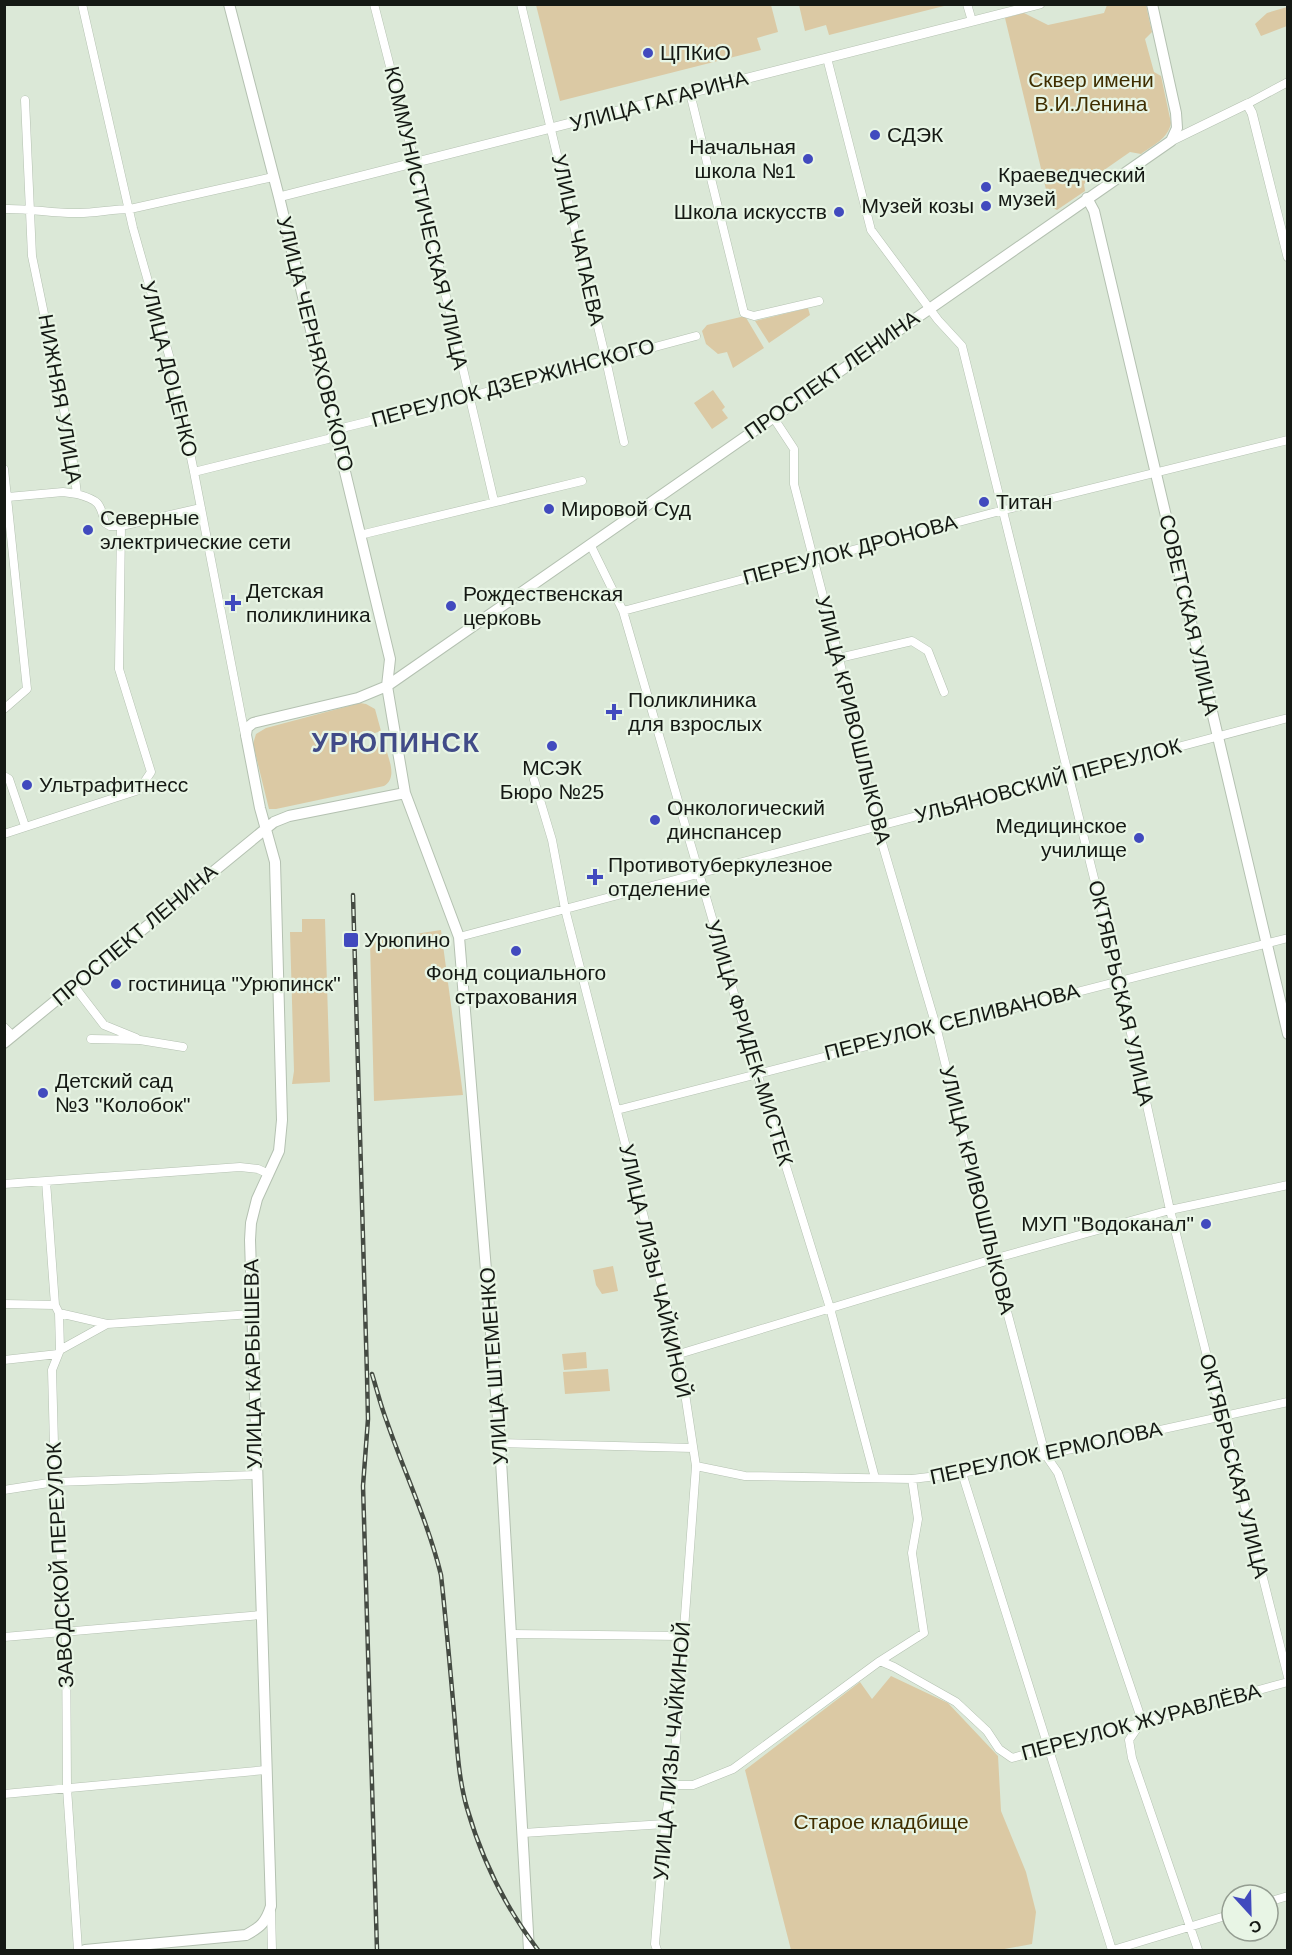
<svg xmlns="http://www.w3.org/2000/svg" width="1292" height="1955" font-family="Helvetica,sans-serif">
  <rect width="100%" height="100%" fill="#dbe8d7"/>
  <!-- green -->
  <path fill="#dbc9a4" d="M536,5H771L778,32L757,38L761,50L560,101Z
    M799,5L948,4V5L829,35L826,25L805,31Z
    M1107,5H1146L1152,32L1145,39L1154,72L1161,76L1171,123C1168,139 1153,145 1141,154L1130,152L1084,184L1085,191L1057,210L1053,208L1049,202L1005,18L1024,13L1048,25L1104,13Z
    M1287,7V26L1261,36L1255,24L1267,13Z
    M808,308L810,315L769,343L755,321Z
    M745,316L764,348L733,368L727,352L718,354L706,344L702,331L707,325Z
    M713,390L725,407L722,410L728,418L712,429L694,403Z
    M360,703L366,704L375,709L381,731L360,738L363,747L384,742C387,756 399,777 384,786L276,809H269L253,744L256,734L266,728Z
    M302,919H325L330,1082L292,1084L294,1071L290,932H302Z
    M441,930L463,1095L374,1101L370,941Z
    M613,1266L618,1291L602,1294L596,1285L593,1270Z
    M586,1352L587,1368L564,1370L562,1354Z
    M608,1369L610,1391L565,1394L563,1372Z
    M891,1676L948,1703L998,1756L1001,1811L1026,1872L1036,1912L1032,1944L999,1950H791L745,1770L860,1682L872,1699Z"/>
  <g fill="none" stroke-linecap="round" stroke-linejoin="round">
    <!-- minor casing -->
    <g stroke="#b4c1b1" stroke-width="9">
      <path id="minor" d="M82,4L133,228L172,366L194,472L245,735
        M374,4L415,164L494,501
        M521,4L606,360L624,442
        M967,4L972,21
        M827,58L871,230L938,320L962,346L1119,979L1170,1210L1288,1677
        M690,93L744,313L754,316L819,301
        M1247,104L1288,82
        M4,209C29,208 55,214 79,213C96,213 113,209 130,209L273,177
        M773,417L794,449V484L839,658L877,826L936,1026L993,1259L1045,1454L1058,1473L1142,1721L1129,1740L1132,1758L1198,1950
        M4,469L27,689L4,709
        M194,472L328,439L346,427L468,397L696,336
        M7,501L8,497L63,492L77,494
        M121,526L201,508
        M360,535L582,481
        M590,544L623,611L757,1073L830,1308L875,1478
        M623,611L1004,510L1288,440
        M839,658L912,641L928,651L944,692
        M4,776L9,779L25,826
        M534,780L552,840L565,909L679,1354L696,1466L675,1752L665,1824L655,1944L657,1950
        M4,834L139,790L151,772L119,669L121,526H110L105,523C100,502 98,500 77,494L70,439L32,256L25,100
        M459,937L1288,718
        M74,986L104,1025L136,1038
        M4,1027L13,1036
        M91,1039L140,1040L183,1047
        M617,1110L1288,938
        M46,1181L55,1305L59,1313L60,1350L52,1370L55,1482L66,1632L67,1788L78,1950
        M4,1184L240,1167L258,1169L269,1174
        M4,1304L55,1305
        M59,1313L107,1324
        M60,1350L107,1324L252,1314
        M679,1354L993,1259L1170,1210L1288,1185
        M4,1360L58,1354
        M500,1443L693,1448
        M696,1466L745,1476L912,1479L962,1473L1288,1402
        M962,1473L1112,1950
        M4,1490L55,1482L256,1475
        M512,1634L682,1636
        M4,1637L261,1615
        M880,1661L924,1633L912,1553L918,1519L912,1479
        M669,1785H693L733,1769L880,1661L894,1667L956,1702L987,1731L999,1749L1012,1758L1288,1682
        M4,1794L266,1770
        M523,1833L665,1824
        M1268,1902L1288,1896
        M271,1911L272,1950
        M1113,1950L1232,1914"/>
    </g>
    <!-- tertiary casing -->
    <g stroke="#b4c1b1" stroke-width="10">
      <path id="tertiary" d="M1171,141L1247,104L1252,113L1288,257
        M279,197L1040,4"/>
    </g>
    <!-- secondary casing -->
    <g stroke="#b4c1b1" stroke-width="12">
      <path id="secondary" d="M229,4L279,197L390,659L387,686L405,793L459,937L500,1443L529,1950
        M1087,198L1094,211L1120,321L1288,1034
        M4,1043L274,822L289,816L405,793
        M85,1950L246,1935C261,1927 266,1922 271,1906L250,1240L251,1223L257,1199L279,1151L282,1120L275,862L260,808L246,735L247,728L253,723L358,698L387,686L1171,141L1177,128L1176,113L1152,4"/>
    </g>
    <!-- minor -->
    <use href="#minor" stroke="#fff" stroke-width="8"/>
    <!-- tertiary -->
    <use href="#tertiary" stroke="#fff" stroke-width="9"/>
    <!-- secondary -->
    <use href="#secondary" stroke="#fff" stroke-width="10"/>
    <!-- rail casing -->
    <g stroke="#454b43" stroke-width="4.5">
      <path id="rail" d="M353,895L367,1375L368,1419L363,1486L377,1950
        M372,1374C377,1390 381,1407 387,1422C405,1474 428,1522 441,1575C446,1621 450,1667 454,1712C457,1744 458,1777 467,1808C482,1860 505,1907 538,1950"/>
    </g>
    <!-- rail -->
    <use href="#rail" stroke="#e8f5e5" stroke-width="2" stroke-dasharray="7" stroke-linecap="butt"/>
  </g>
  <!-- markers -->
  <g fill="#414abe" stroke="#e8f5e5" stroke-width="2">
    <circle cx="648" cy="53" r="6"/>
    <circle cx="875" cy="135" r="6"/>
    <circle cx="808" cy="159" r="6"/>
    <circle cx="986" cy="187" r="6"/>
    <circle cx="986" cy="206" r="6"/>
    <circle cx="839" cy="212" r="6"/>
    <circle cx="984" cy="502" r="6"/>
    <circle cx="549" cy="509" r="6"/>
    <circle cx="88" cy="530" r="6"/>
    <path d="M230 594h6v6h6v6h-6v6h-6v-6h-6v-6h6z"/>
    <circle cx="451" cy="606" r="6"/>
    <path d="M611 703h6v6h6v6h-6v6h-6v-6h-6v-6h6z"/>
    <circle cx="552" cy="746" r="6"/>
    <circle cx="27" cy="785" r="6"/>
    <circle cx="655" cy="820" r="6"/>
    <circle cx="1139" cy="838" r="6"/>
    <path d="M592 868h6v6h6v6h-6v6h-6v-6h-6v-6h6z"/>
    <rect x="343" y="932" width="16" height="16" rx="3"/>
    <circle cx="516" cy="951" r="6"/>
    <circle cx="116" cy="984" r="6"/>
    <circle cx="43" cy="1093" r="6"/>
    <circle cx="1206" cy="1224" r="6"/>
  </g>
  <g text-anchor="middle" stroke-width="4.5" stroke-linejoin="round" paint-order="stroke">
    <!-- poi labels -->
    <g font-size="21" fill="#151914" stroke="#e8f5e5" text-anchor="start">
      <text x="660" y="60">ЦПКиО</text>
      <text x="887" y="142">СДЭК</text>
      <text x="796" y="154" text-anchor="end">Начальная<tspan x="796" dy="24">школа №1</tspan></text>
      <text x="998" y="182">Краеведческий<tspan x="998" dy="24">музей</tspan></text>
      <text x="974" y="213" text-anchor="end">Музей козы</text>
      <text x="827" y="219" text-anchor="end">Школа искусств</text>
      <text x="996" y="509">Титан</text>
      <text x="561" y="516">Мировой Суд</text>
      <text x="100" y="525">Северные<tspan x="100" dy="24">электрические сети</tspan></text>
      <text x="246" y="598">Детская<tspan x="246" dy="24">поликлиника</tspan></text>
      <text x="463" y="601">Рождественская<tspan x="463" dy="24">церковь</tspan></text>
      <text x="628" y="707">Поликлиника<tspan x="628" dy="24">для взрослых</tspan></text>
      <text x="552" y="775" text-anchor="middle">МСЭК<tspan x="552" dy="24">Бюро №25</tspan></text>
      <text x="39" y="792">Ультрафитнесс</text>
      <text x="667" y="815">Онкологический<tspan x="667" dy="24">динспансер</tspan></text>
      <text x="1127" y="833" text-anchor="end">Медицинское<tspan x="1127" dy="24">училище</tspan></text>
      <text x="608" y="872">Противотуберкулезное<tspan x="608" dy="24">отделение</tspan></text>
      <text x="364" y="947">Урюпино</text>
      <text x="516" y="980" text-anchor="middle">Фонд социального<tspan x="516" dy="24">страхования</tspan></text>
      <text x="128" y="991">гостиница "Урюпинск"</text>
      <text x="55" y="1088">Детский сад<tspan x="55" dy="24">№3 "Колобок"</tspan></text>
      <text x="1194" y="1231" text-anchor="end">МУП "Водоканал"</text>
    </g>
    <!-- park labels -->
    <g font-size="21" fill="#3f2e00" stroke="#e8f5e5">
      <text x="1091" y="87">Сквер имени<tspan x="1091" dy="24">В.И.Ленина</tspan></text>
      <text x="881" y="1829">Старое кладбище</text>
    </g>
    <!-- street labels -->
    <g font-size="21" fill="#151914" stroke="#e8f5e5">
      <text transform="translate(659 101) rotate(-15)" y="7">УЛИЦА ГАГАРИНА</text>
      <text transform="translate(426 218) rotate(77)" y="7">КОММУНИСТИЧЕСКАЯ УЛИЦА</text>
      <text transform="translate(578 240) rotate(77)" y="7">УЛИЦА ЧАПАЕВА</text>
      <text transform="translate(315 344) rotate(76)" y="7">УЛИЦА ЧЕРНЯХОВСКОГО</text>
      <text transform="translate(169 369) rotate(76)" y="7">УЛИЦА ДОЦЕНКО</text>
      <text transform="translate(832 375) rotate(-35)" y="7">ПРОСПЕКТ ЛЕНИНА</text>
      <text transform="translate(513 383) rotate(-15)" y="7">ПЕРЕУЛОК ДЗЕРЖИНСКОГО</text>
      <text transform="translate(60 399) rotate(80)" y="7">НИЖНЯЯ УЛИЦА</text>
      <text transform="translate(850 550) rotate(-15)" y="7">ПЕРЕУЛОК ДРОНОВА</text>
      <text transform="translate(1189 615) rotate(77)" y="7">СОВЕТСКАЯ УЛИЦА</text>
      <text transform="translate(853 720) rotate(76)" y="7">УЛИЦА КРИВОШЛЫКОВА</text>
      <text transform="translate(1048 781) rotate(-15)" y="7">УЛЬЯНОВСКИЙ ПЕРЕУЛОК</text>
      <text transform="translate(135 935) rotate(-40)" y="7">ПРОСПЕКТ ЛЕНИНА</text>
      <text transform="translate(1121 993) rotate(77)" y="7">ОКТЯБРЬСКАЯ УЛИЦА</text>
      <text transform="translate(952 1022) rotate(-14)" y="7">ПЕРЕУЛОК СЕЛИВАНОВА</text>
      <text transform="translate(749 1043) rotate(73)" y="7">УЛИЦА ФРИДЕК-МИСТЕК</text>
      <text transform="translate(977 1190) rotate(76)" y="7">УЛИЦА КРИВОШЛЫКОВА</text>
      <text transform="translate(655 1271) rotate(77)" y="7">УЛИЦА ЛИЗЫ ЧАЙКИНОЙ</text>
      <text transform="translate(253 1364) rotate(-91)" y="7">УЛИЦА КАРБЫШЕВА</text>
      <text transform="translate(494 1366) rotate(-94)" y="7">УЛИЦА ШТЕМЕНКО</text>
      <text transform="translate(1046 1453) rotate(-12)" y="7">ПЕРЕУЛОК ЕРМОЛОВА</text>
      <text transform="translate(1234 1466) rotate(76)" y="7">ОКТЯБРЬСКАЯ УЛИЦА</text>
      <text transform="translate(60 1565) rotate(-93)" y="7">ЗАВОДСКОЙ ПЕРЕУЛОК</text>
      <text transform="translate(1141 1722) rotate(-15)" y="7">ПЕРЕУЛОК ЖУРАВЛЁВА</text>
      <text transform="translate(672 1751) rotate(-85)" y="7">УЛИЦА ЛИЗЫ ЧАЙКИНОЙ</text>
    </g>
    <!-- district labels -->
    <g font-size="27" font-weight="bold" letter-spacing="1.5" fill="#414b88" stroke="#e8f5e5">
      <text x="396" y="752">УРЮПИНСК</text>
    </g>
  </g>
  <!-- border -->
  <rect width="1292" height="1955" fill="none" stroke="#151914" stroke-width="12"/>
  <!-- north arrow -->
  <g transform="translate(1250 1913) rotate(158)"><circle r="28" fill="#e8f5e5" stroke="#949d91" stroke-width="1.5"/>
  <path d="M0-4.5L10 22L0 15L-10 22Z" fill="#414abe"/>
  <text y="-9" font-size="16" font-weight="bold" text-anchor="middle" fill="#151914">С</text>
  </g>
</svg>
